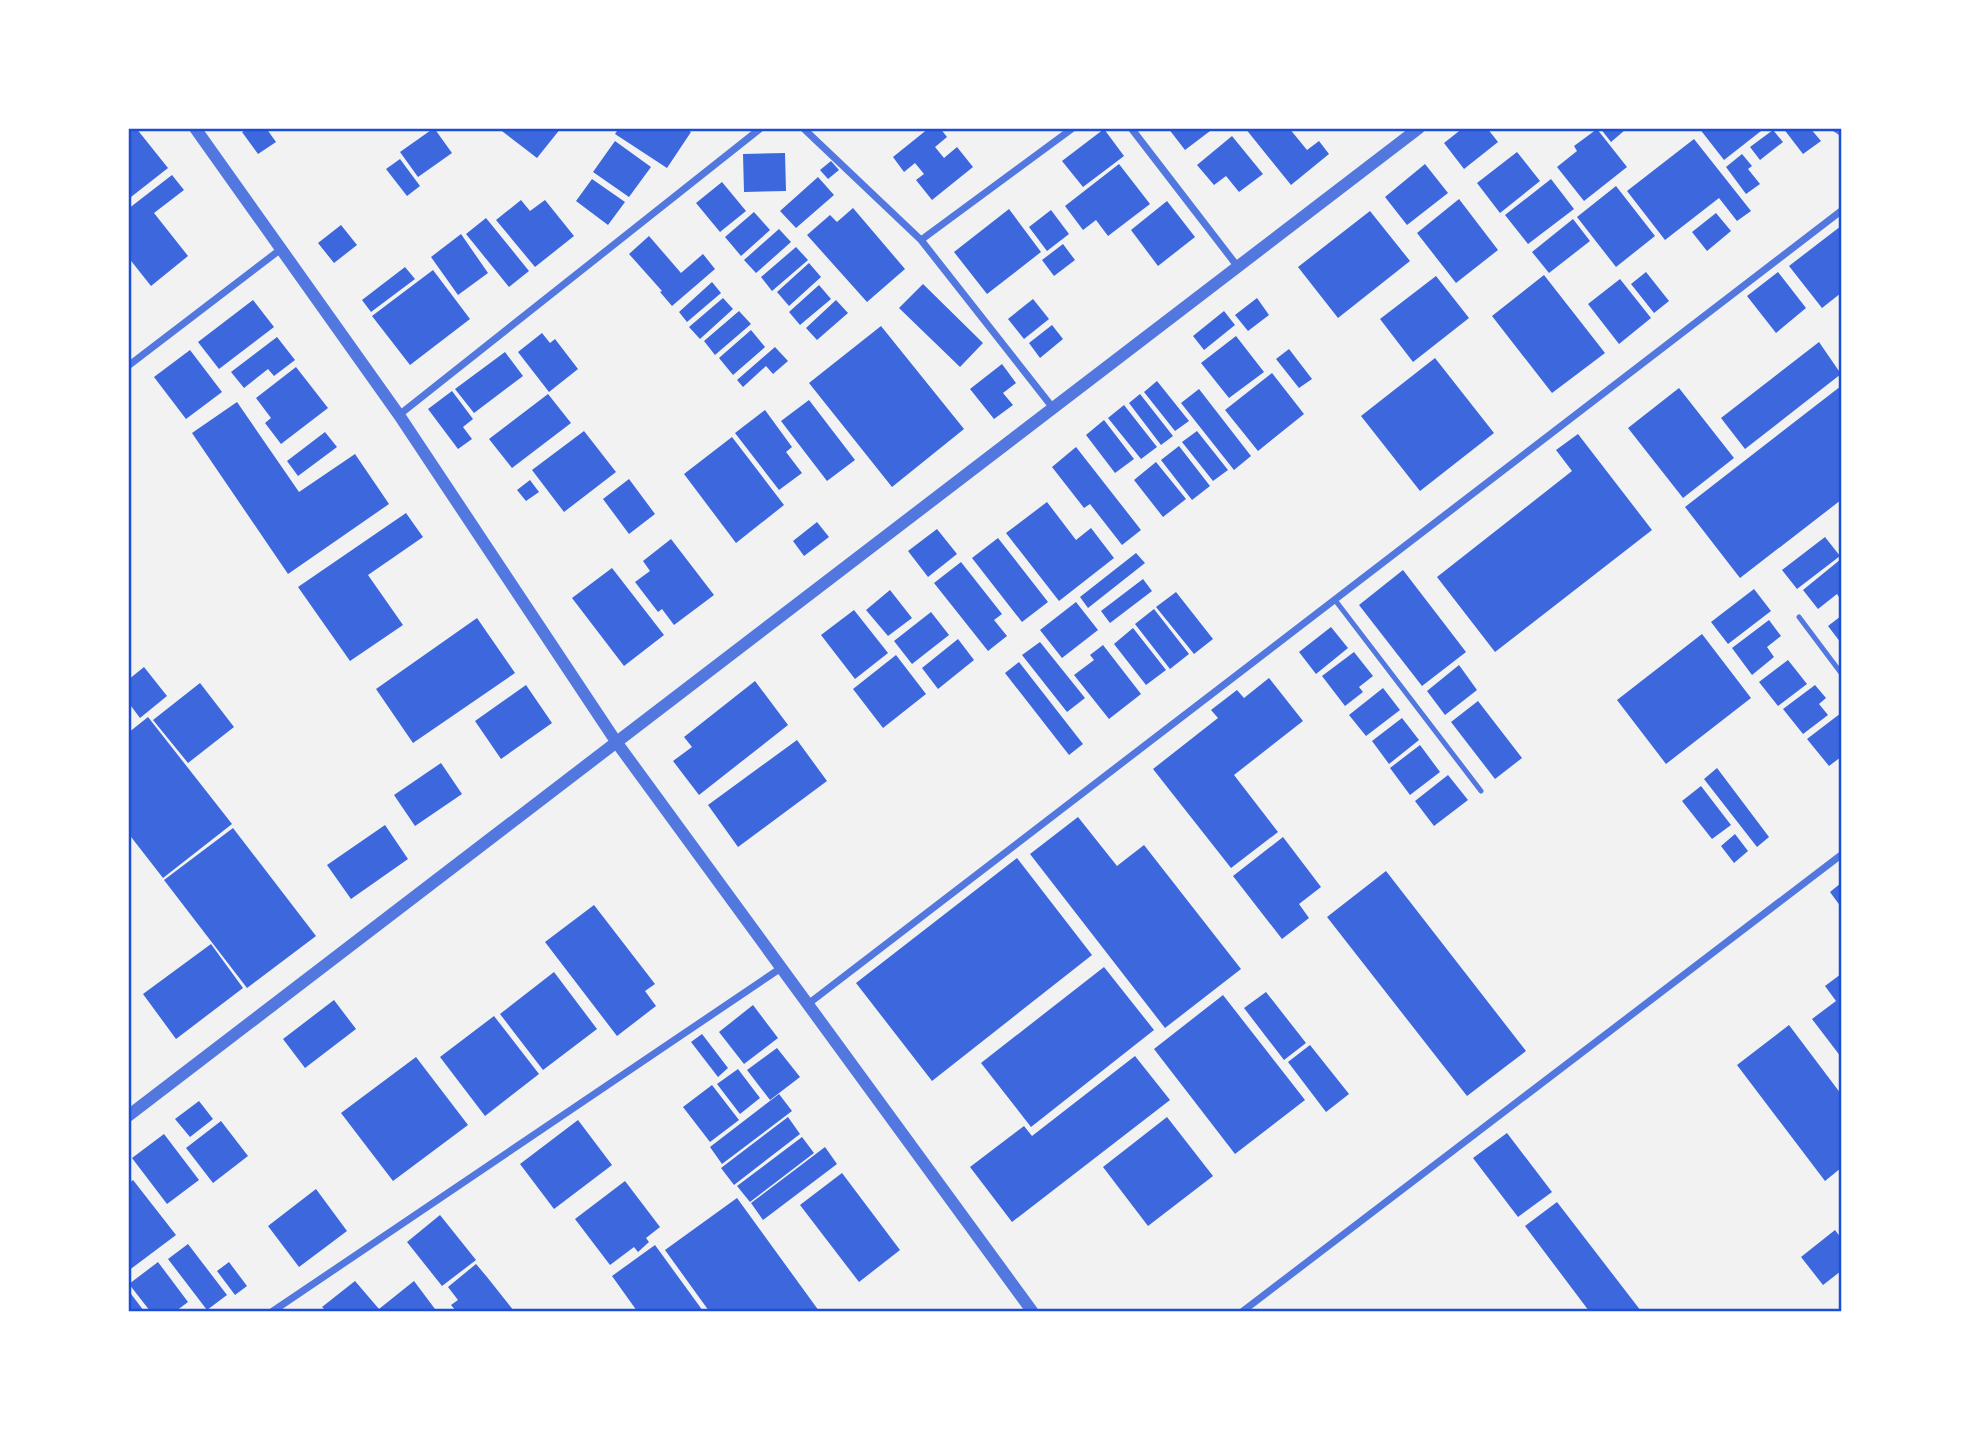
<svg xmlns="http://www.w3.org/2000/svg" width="1969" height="1439" font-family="Karla,sans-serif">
  <rect width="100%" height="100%" fill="#f2f2f2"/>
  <!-- building -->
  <path fill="#3d67dc" d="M128,128H136L168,168L131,197L128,193Z
    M249,128H266L276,142L258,154L242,132Z
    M434,128L452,153L418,177L400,152Z
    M498,128H561L537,158Z
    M619,128H684L691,132L667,168L615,134Z
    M929,128H940L947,137L935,147L944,158L957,147L973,167L932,200L916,180L924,174L915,163L904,172L893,157Z
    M1168,128H1214L1185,150Z
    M1245,128H1289L1307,150L1319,141L1329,154L1291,185Z
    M1463,128H1487L1498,142L1464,169L1444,143Z
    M1600,128H1624L1625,130L1611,142Z
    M1699,128H1759L1761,131L1724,160Z
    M1783,128H1810L1821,141L1803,154Z
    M1104,129L1124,156L1083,187L1062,161Z
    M1597,129L1627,167L1584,201L1557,167L1577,151L1574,146Z
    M1773,130L1783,142L1760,160L1750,147Z
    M1232,136L1263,174L1239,192L1226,176L1214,185L1197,165Z
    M1694,139L1751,211L1737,221L1719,198L1665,240L1627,191Z
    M615,141L651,167L629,197L593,172Z
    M1517,152L1540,181L1500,213L1477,183Z
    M785,153L786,191L744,192L743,154Z
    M1742,154L1752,166L1748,169L1760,184L1746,194L1726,167Z
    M400,159L420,186L407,196L386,169Z
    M831,161L839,170L828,179L820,170Z
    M1119,164L1150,204L1108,236L1096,220L1083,230L1065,206Z
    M1425,164L1448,193L1407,225L1385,197Z
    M172,175L184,190L154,213L188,256L151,286L128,257V209Z
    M818,177L834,195L796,228L780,211Z
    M592,179L625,202L608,225L576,201Z
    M1551,179L1574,209L1528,244L1505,215Z
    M722,182L746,211L720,232L696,203Z
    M1616,186L1655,236L1616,267L1577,217Z
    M1459,199L1498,250L1456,283L1417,233Z
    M521,200L530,211L545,200L574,236L535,267L496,220Z
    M1167,201L1195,237L1158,266L1131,230Z
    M853,208L905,269L867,302L807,235L830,215L837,222Z
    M1009,209L1041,252L987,294L954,252Z
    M1051,210L1069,234L1047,251L1029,227Z
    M1370,211L1410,261L1338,318L1298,267Z
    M754,212L770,230L741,256L725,237Z
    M1716,213L1731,231L1707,251L1692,232Z
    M486,218L529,271L509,287L466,234Z
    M1573,219L1590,241L1549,273L1532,252Z
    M341,225L357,245L334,263L318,243Z
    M1841,226V293L1822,308L1789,266Z
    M779,229L791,242L756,273L744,260Z
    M461,234L488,273L458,295L431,257Z
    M649,236L681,273L703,254L715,269L672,306L660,292L662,291L629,254Z
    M1063,244L1075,260L1054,276L1042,260Z
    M796,247L808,260L772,291L761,277Z
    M809,263L821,277L789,306L777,292Z
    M405,267L415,279L371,312L362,300Z
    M433,270L470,319L410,365L372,316Z
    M1646,272L1669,301L1654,313L1631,284Z
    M1778,272L1806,308L1776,333L1747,296Z
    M1544,275L1605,353L1552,393L1492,316Z
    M1436,276L1469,318L1413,362L1380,319Z
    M1620,279L1651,318L1619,344L1588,304Z
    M712,282L721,293L687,322L679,312Z
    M923,284L983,343L960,367L899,308Z
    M819,285L831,299L800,325L789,312Z
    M723,298L733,309L700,339L689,327Z
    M1257,298L1269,315L1248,331L1235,315Z
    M1033,299L1049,319L1024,339L1008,319Z
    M253,300L274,327L219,369L198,342Z
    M836,300L848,313L817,340L806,328Z
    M739,311L751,324L715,355L704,341Z
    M1224,311L1235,325L1204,350L1193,336Z
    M1052,325L1063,339L1040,358L1029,343Z
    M881,326L964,429L892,487L809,383Z
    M751,330L765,347L733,375L719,358Z
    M542,333L550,343L555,339L578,369L549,392L518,352Z
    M1236,336L1264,372L1229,398L1201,363Z
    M277,337L295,360L274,376L268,369L244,388L231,372Z
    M1819,342L1841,374L1745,449L1721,418Z
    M775,347L788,361L773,374L766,366L743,387L737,380Z
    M1289,349L1312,379L1299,388L1276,359Z
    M190,350L222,392L186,419L154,377Z
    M505,352L523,376L474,413L455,389Z
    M1435,358L1494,433L1420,491L1361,416Z
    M1002,364L1016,383L1003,393L1013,405L994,419L970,389Z
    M296,367L328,408L281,444L265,423L271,418L256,398Z
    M1272,373L1304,414L1258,451L1225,410Z
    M1157,381L1189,421L1175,431L1144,392Z
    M1841,386V500L1740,578L1685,507Z
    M1679,388L1734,458L1683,498L1628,428Z
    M1199,389L1251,456L1234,470L1181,403Z
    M452,391L473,419L463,427L472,439L458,449L428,409Z
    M548,394L571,423L512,468L489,439Z
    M1140,394L1173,436L1161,445L1129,403Z
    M809,400L855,460L827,481L781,421Z
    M237,402L299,492L355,454L389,504L288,574L192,433Z
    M1124,405L1157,447L1141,459L1108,418Z
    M765,410L792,447L786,452L802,473L779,490L735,433Z
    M1104,420L1134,459L1115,473L1086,435Z
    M584,431L616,472L564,512L532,470Z
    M1197,431L1228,470L1213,481L1182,442Z
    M325,432L337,447L298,476L287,461Z
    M1578,434L1652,530L1495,652L1437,577L1572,471L1556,450Z
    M732,437L784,505L736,543L684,474Z
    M1179,446L1210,486L1192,500L1161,460Z
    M1076,447L1141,530L1122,545L1090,504L1084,508L1052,467Z
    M1156,462L1186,499L1163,517L1134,480Z
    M629,479L655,514L629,534L603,499Z
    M530,480L539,492L526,501L517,490Z
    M1047,502L1076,540L1091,528L1114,558L1059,601L1006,533Z
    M406,513L423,537L368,575L403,625L350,661L298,587Z
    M817,522L829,537L804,556L793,541Z
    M937,529L957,554L928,577L908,551Z
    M1825,537L1840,556L1797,589L1782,570Z
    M998,538L1048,602L1022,622L972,558Z
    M671,539L714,595L674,625L662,609L658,612L635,582L650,571L643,561Z
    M1136,553L1145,563L1088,608L1080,597Z
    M1841,559V600L1837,594L1818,609L1803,590Z
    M961,562L1002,614L994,620L1007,636L988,651L934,583Z
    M612,568L664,635L624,666L572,598Z
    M1403,570L1466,652L1422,686L1359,605Z
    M1143,579L1152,591L1110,623L1101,611Z
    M1754,589L1771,611L1728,644L1711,622Z
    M890,590L912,618L888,636L866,610Z
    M1176,592L1213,639L1194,654L1156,607Z
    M1076,602L1098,630L1062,658L1040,630Z
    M1154,609L1189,654L1170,669L1135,624Z
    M854,610L888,653L855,679L821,635Z
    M931,612L949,635L912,664L894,641Z
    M1841,616V643L1828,626Z
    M477,618L515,673L413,743L376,689Z
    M1769,620L1781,636L1767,647L1774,657L1752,675L1732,648Z
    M1331,627L1348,648L1316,674L1299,652Z
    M1133,628L1166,670L1146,685L1114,644Z
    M1702,634L1751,698L1666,764L1617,700Z
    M958,639L974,660L938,689L922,668Z
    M1040,642L1085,698L1067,712L1022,655Z
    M1103,645L1141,694L1109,719L1074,675L1094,660L1090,655Z
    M1354,652L1373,676L1359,687L1363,692L1345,706L1322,676Z
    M896,655L926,694L883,728L853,689Z
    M1788,660L1807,684L1778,706L1759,682Z
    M1019,662L1083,744L1069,755L1005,673Z
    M1459,665L1477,690L1445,715L1427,691Z
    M144,667L167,696L140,718L128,702V680Z
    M1269,678L1303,721L1234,775L1278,832L1231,868L1153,769L1218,718L1211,710L1237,690L1244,698Z
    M755,681L788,725L699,795L673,761L692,747L684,737Z
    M200,683L234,727L188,763L153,720Z
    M526,685L552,723L501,759L475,721Z
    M1815,685L1826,698L1819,704L1828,715L1803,734L1783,709Z
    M1383,688L1400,710L1366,736L1349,715Z
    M1478,701L1522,758L1495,779L1451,722Z
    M1841,713V757L1829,766L1807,739Z
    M148,717L232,824L163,878L128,833V733Z
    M1402,718L1419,740L1389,764L1372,741Z
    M797,740L827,781L738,847L708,805Z
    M1420,745L1440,772L1410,795L1390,768Z
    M441,763L462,794L415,826L394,795Z
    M1717,768L1769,837L1757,847L1704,779Z
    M1448,775L1468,800L1434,826L1415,801Z
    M1701,786L1731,825L1712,839L1682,801Z
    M1078,817L1117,866L1144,845L1241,969L1165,1028L1030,854Z
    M385,825L408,859L351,899L327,865Z
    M233,828L316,936L247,988L164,880Z
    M1735,834L1748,851L1734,863L1721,846Z
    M1283,837L1321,887L1299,904L1309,918L1282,939L1233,876Z
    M1017,858L1092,955L932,1081L856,983Z
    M1386,871L1526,1051L1467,1096L1327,917Z
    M1841,883V907L1830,892Z
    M594,905L655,984L645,991L656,1006L617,1036L545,942Z
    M211,944L243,988L176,1039L143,994Z
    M1104,967L1154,1030L1031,1127L981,1063Z
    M554,972L597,1029L543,1070L500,1014Z
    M1841,974V1057L1812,1019L1836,1001L1825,986Z
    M1266,992L1306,1043L1284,1060L1244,1008Z
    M1223,995L1305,1100L1235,1154L1154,1049Z
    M334,1000L356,1029L305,1068L283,1039Z
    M753,1005L778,1038L744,1064L719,1032Z
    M494,1016L539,1074L485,1116L440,1057Z
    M1789,1025L1841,1094V1168L1825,1181L1737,1065Z
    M702,1034L728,1068L718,1077L691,1042Z
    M1310,1045L1349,1094L1326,1112L1288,1062Z
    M777,1048L800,1077L770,1100L747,1070Z
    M1135,1056L1170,1100L1012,1222L970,1167L1024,1126L1032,1136Z
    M416,1057L468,1125L393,1181L341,1113Z
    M738,1069L760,1098L740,1114L717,1084Z
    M712,1085L739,1120L710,1142L683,1107Z
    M779,1094L792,1111L722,1164L710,1147Z
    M199,1101L213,1119L190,1137L175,1119Z
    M788,1117L800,1134L734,1185L721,1168Z
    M1167,1117L1213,1176L1148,1226L1103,1167Z
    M578,1120L612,1165L554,1209L520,1164Z
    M221,1121L248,1156L213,1183L186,1148Z
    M1507,1133L1552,1192L1518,1217L1473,1158Z
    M164,1134L199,1180L167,1204L132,1158Z
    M802,1137L814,1153L750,1202L737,1186Z
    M825,1147L837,1164L763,1220L751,1203Z
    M842,1173L900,1250L859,1282L800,1205Z
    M133,1180L176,1235L128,1271V1184Z
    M625,1181L660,1227L646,1238L649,1242L638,1252L634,1247L610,1265L575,1219Z
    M316,1189L347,1231L299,1267L268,1226Z
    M737,1198L819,1311H709L665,1250Z
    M1557,1202L1641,1311H1589L1525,1226Z
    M440,1215L476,1260L442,1286L407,1242Z
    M1835,1230L1841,1238V1271L1823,1285L1801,1257Z
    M188,1244L227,1295L207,1310L168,1259Z
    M655,1245L703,1311H637L612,1276Z
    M158,1262L188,1302L176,1311H150L129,1284Z
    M229,1262L247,1286L235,1295L217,1271Z
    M476,1264L487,1277L514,1311H456L451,1305L458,1300L448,1287Z
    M355,1281L379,1309L414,1281L435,1309L432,1311H326L322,1307Z
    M128,1290L144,1311H128Z"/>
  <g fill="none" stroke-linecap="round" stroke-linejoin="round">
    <!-- service -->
    <path stroke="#5277de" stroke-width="5" d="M1335,600L1481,791
      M1799,617L1841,673"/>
    <!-- minor -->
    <path stroke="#5277de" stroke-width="7" d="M803,128L921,240L1053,408
      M1131,128L1238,267
      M1835,128L1841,132
      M921,240L1073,128
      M128,366L281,249
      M399,415L761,128
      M808,1004L1841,211
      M273,1311L781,968
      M1243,1311L1841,855"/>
    <!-- tertiary -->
    <path stroke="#5277de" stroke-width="12" d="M195,128L399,415L617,743L1032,1311
      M128,1116L1419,128"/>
  </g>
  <!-- border -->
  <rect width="1969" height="1439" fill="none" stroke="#ffffff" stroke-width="259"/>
  <rect x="130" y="130" width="1710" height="1180" fill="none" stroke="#1d4ed8" stroke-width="2.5"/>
</svg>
